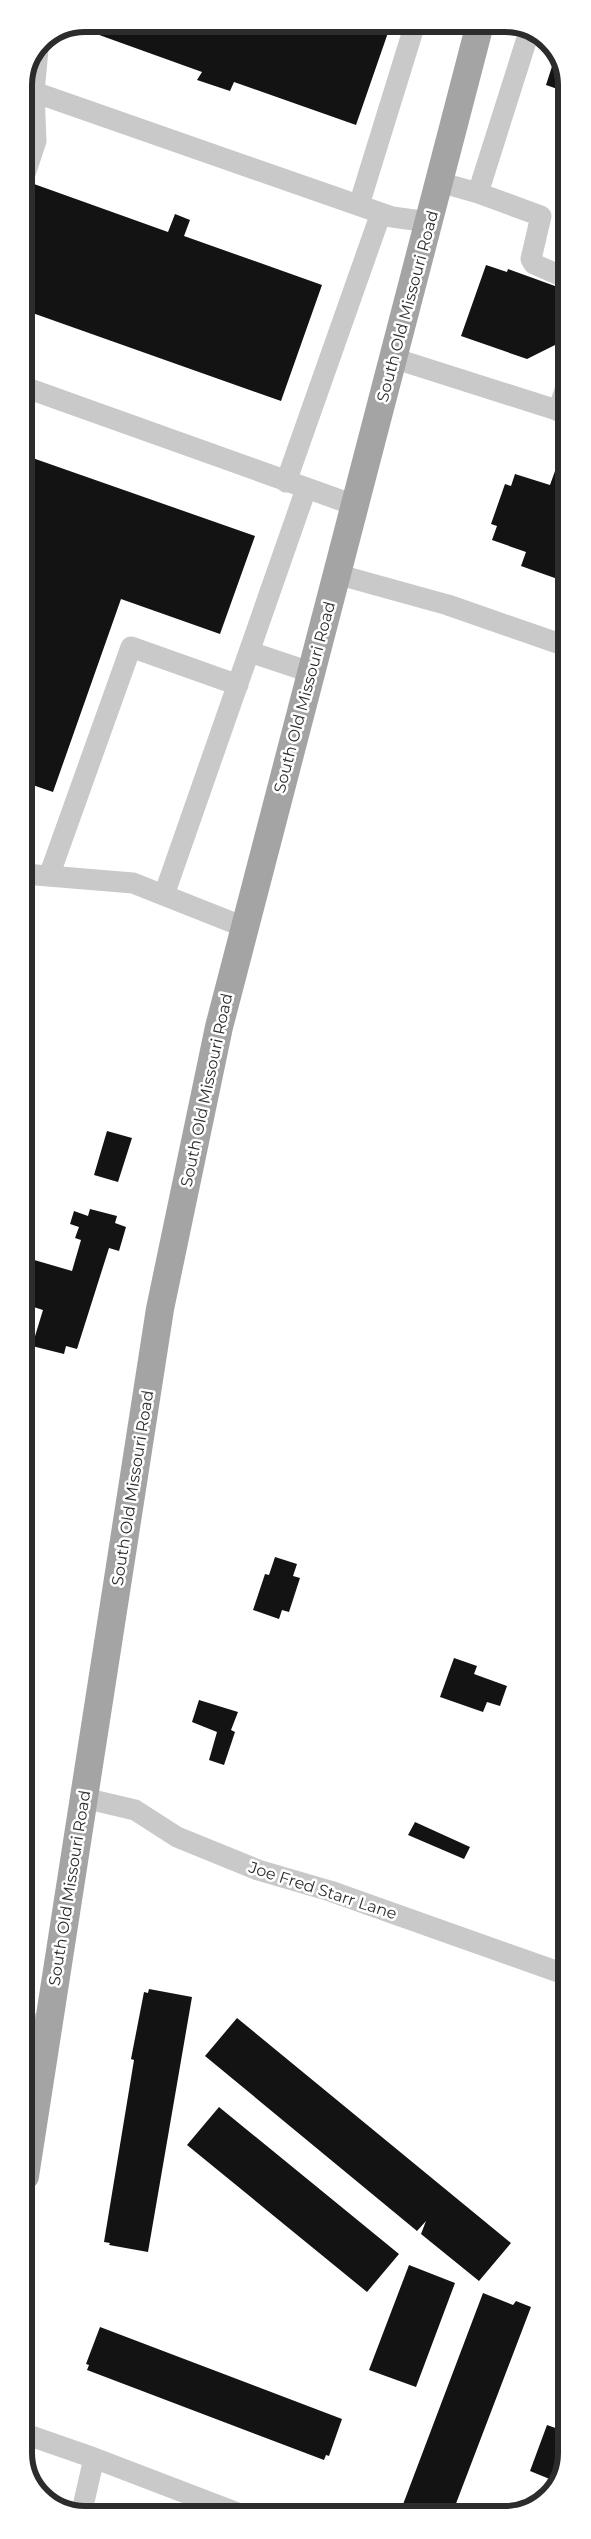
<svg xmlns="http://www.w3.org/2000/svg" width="591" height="2539" font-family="Montserrat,sans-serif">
  <rect width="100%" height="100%" fill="#fff"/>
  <!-- building -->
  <path fill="#131313" d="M85,24H391L356,125L234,82L230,91L197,80L202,72L77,27Z
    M556,54L566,73V92L546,85Z
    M34,184L168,232L175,214L190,220L184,236L322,285L281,401L24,310V212Z
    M486,265L507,272L508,269L566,290V312L555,345L527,359L461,336Z
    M24,455L255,536L220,634L121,599L53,792L24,782Z
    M555,471L566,475V582L521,566L526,552L492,540L497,526L491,524L505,484L511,486L515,474L550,485Z
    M107,1131L132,1138L118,1182L94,1175Z
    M90,1209L117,1216L115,1223L126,1227L119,1251L109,1248L77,1349L66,1346L64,1354L32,1346L43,1310L24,1304V1257L72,1271L81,1240L75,1238L79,1227L70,1224L74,1211L88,1216Z
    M275,1557L297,1564L293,1576L300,1578L289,1612L282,1610L279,1619L253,1610L265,1574L269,1575Z
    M454,1658L477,1666L474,1674L507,1686L500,1706L487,1702L483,1712L440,1697Z
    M199,1700L238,1712L231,1730L235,1732L224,1765L209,1760L217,1732L192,1722Z
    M415,1822L470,1847L464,1859L408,1835Z
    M149,1989L192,1997L148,2252L109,2245L110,2243L104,2242L134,2060L131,2059L144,1992L148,1993Z
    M237,2018L511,2243L479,2281L421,2234L426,2221L417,2231L205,2056Z
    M219,2107L399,2254L367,2292L187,2145Z
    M409,2265L455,2283L416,2387L369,2370Z
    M483,2293L513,2305L516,2301L531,2307L452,2514H421L402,2507Z
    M100,2327L342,2419L329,2456L326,2455L324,2460L87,2370L89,2365L86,2364Z
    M547,2425L567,2432V2454L557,2482L530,2471Z"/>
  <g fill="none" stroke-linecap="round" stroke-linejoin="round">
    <!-- minor -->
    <path stroke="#c9c9c9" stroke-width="21" d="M34,92L392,217L429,222
      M24,177L36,141L34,92L38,50
      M439,182L478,193L529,32
      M478,193L541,216L531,259L534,264L566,278
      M359,205L415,24
      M393,358L566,413
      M24,387L354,505
      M558,411L566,387
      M286,482L381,213
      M336,574L448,605L566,646
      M250,652L310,672
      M24,874L133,883L244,927
      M49,876L131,647L238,685
      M164,895L306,489
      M84,1798L135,1810L177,1837L258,1870L330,1891L567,1975
      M25,2021L48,2029
      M25,2434L94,2458L243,2515
      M81,2515L94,2458"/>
    <!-- major -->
    <path stroke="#a4a4a4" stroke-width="28" d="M25,2176L160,1309L219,1027L480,24"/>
  </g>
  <g text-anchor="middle" stroke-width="5" stroke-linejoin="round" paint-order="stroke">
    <!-- street labels -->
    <g font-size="16" fill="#2c2c2c" stroke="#fff">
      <text transform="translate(407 306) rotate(-75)" y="6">South Old Missouri Road</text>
      <text transform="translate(304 697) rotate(-75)" y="6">South Old Missouri Road</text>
      <text transform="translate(206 1090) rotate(-78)" y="6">South Old Missouri Road</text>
      <text transform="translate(132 1488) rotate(-81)" y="6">South Old Missouri Road</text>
      <text transform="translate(69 1888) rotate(-81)" y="6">South Old Missouri Road</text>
      <text transform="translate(323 1890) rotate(18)" y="6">Joe Fred Starr Lane</text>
    </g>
  </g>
  <!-- crop -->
  <path d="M0 0H591V2539H0ZM85 32H505A53 53 0 0 1 558 85V2453A53 53 0 0 1 505 2506H85A53 53 0 0 1 32 2453V85A53 53 0 0 1 85 32Z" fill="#fff" fill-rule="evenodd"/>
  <path fill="none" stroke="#2c2c2c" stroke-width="6" d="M85 32H505A53 53 0 0 1 558 85V2453A53 53 0 0 1 505 2506H85A53 53 0 0 1 32 2453V85A53 53 0 0 1 85 32Z"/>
</svg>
